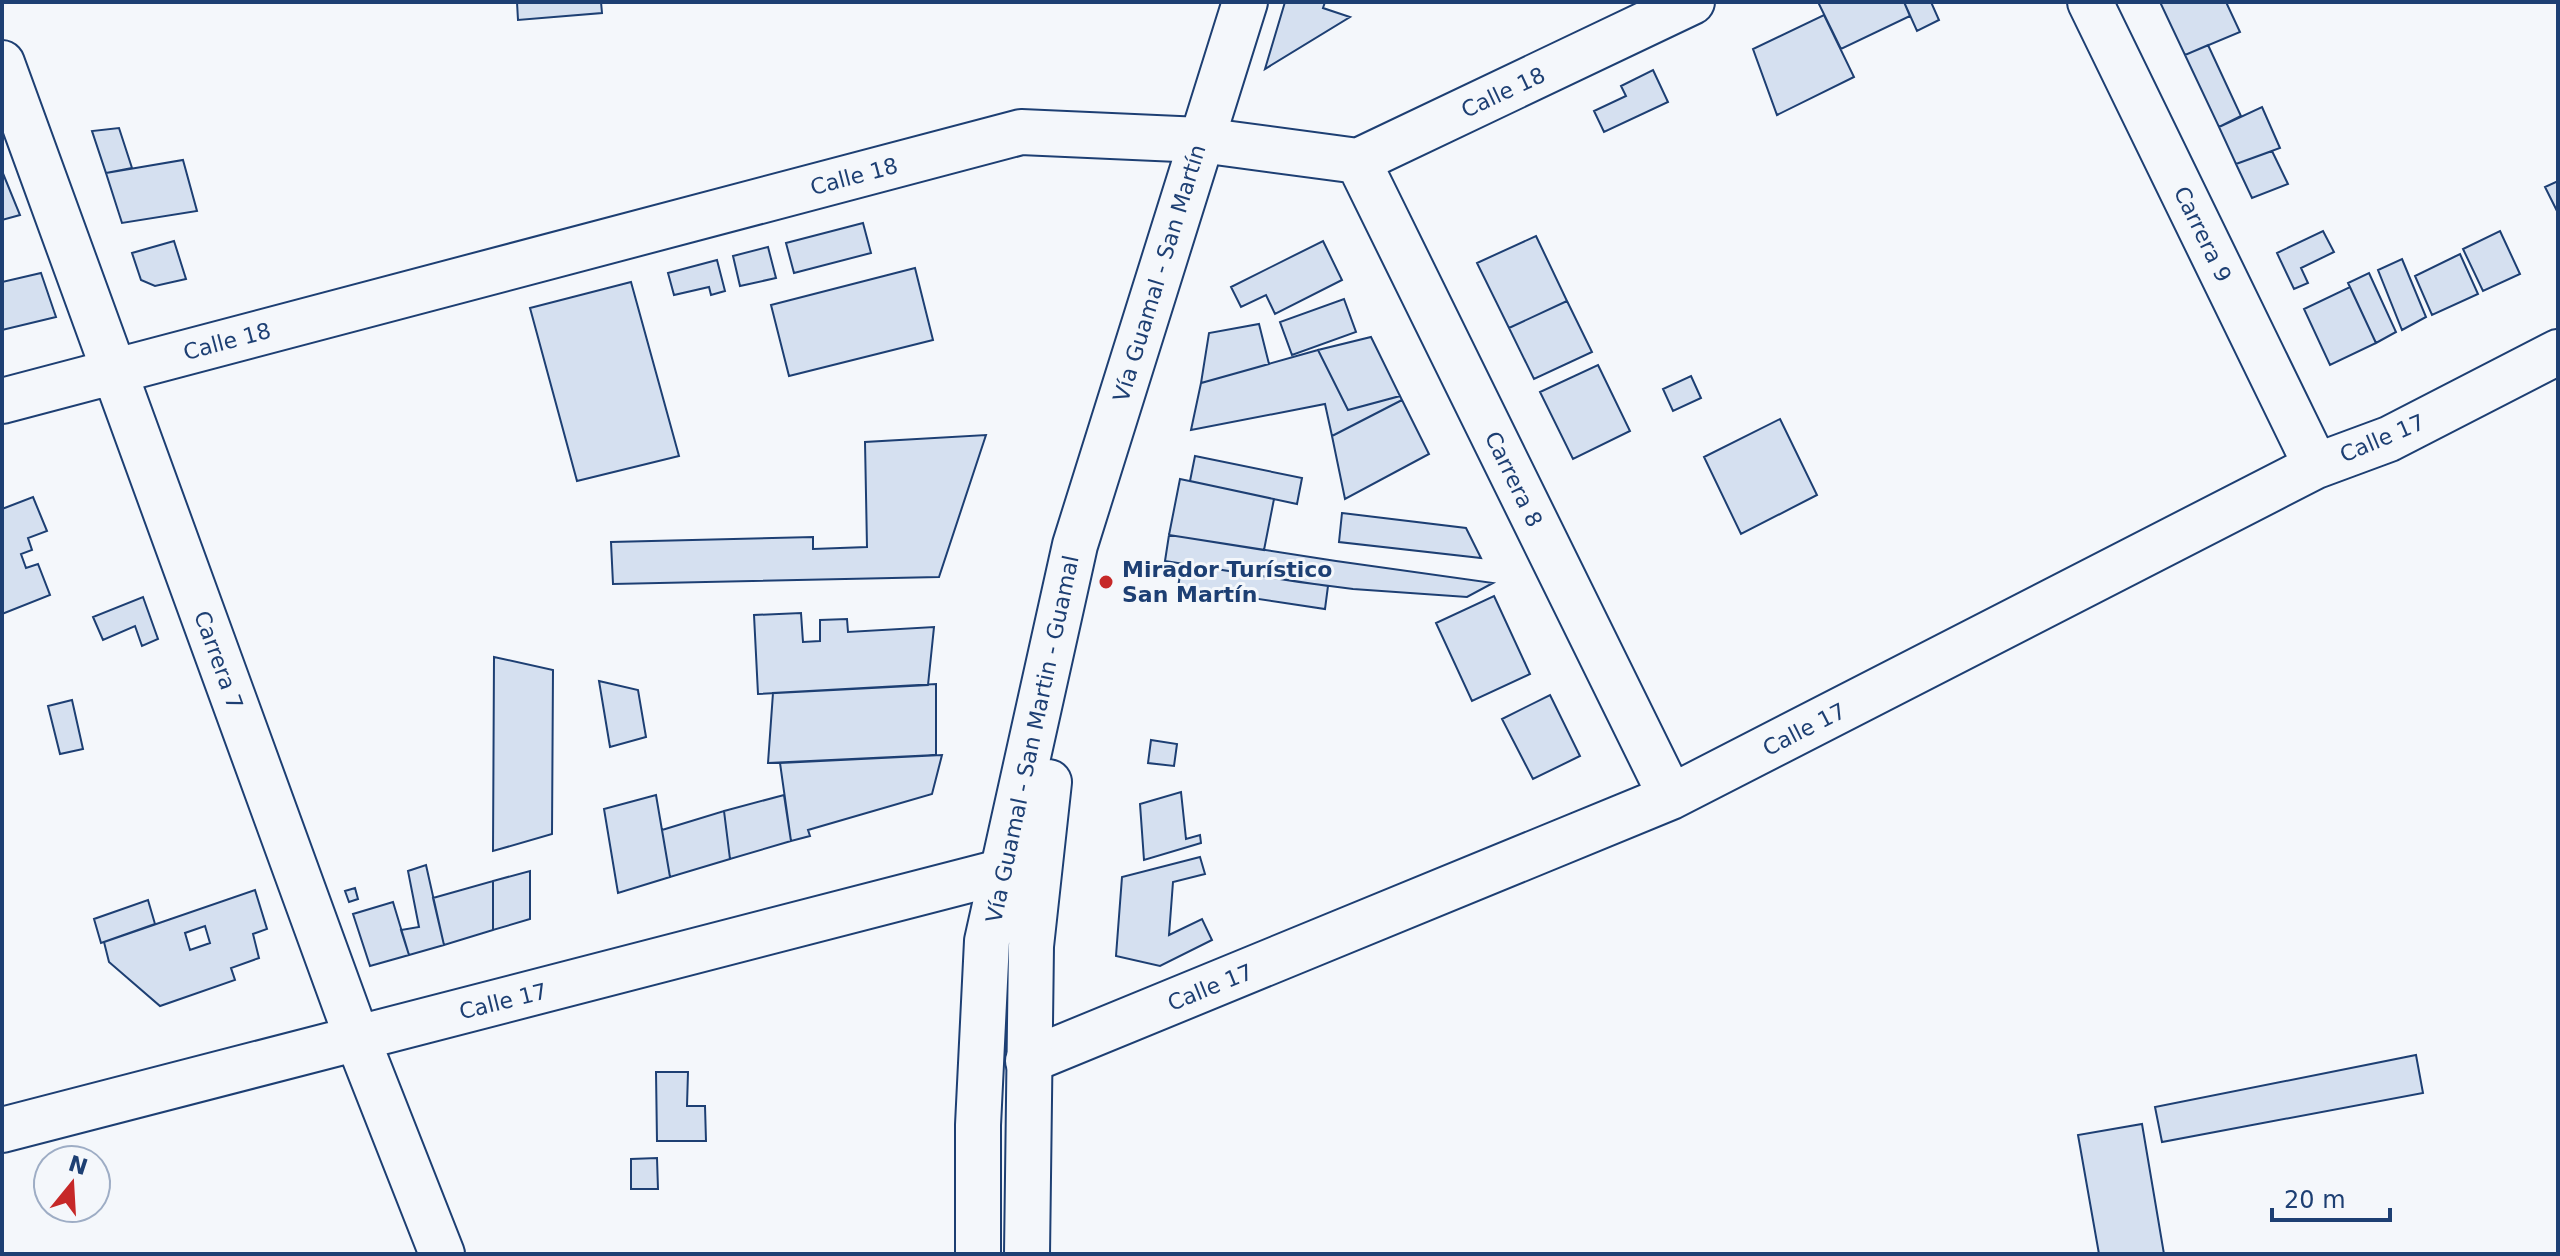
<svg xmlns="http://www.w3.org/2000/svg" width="2560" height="1256" font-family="'DejaVu Sans',sans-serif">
  <rect width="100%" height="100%" fill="#f4f7fb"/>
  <!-- building -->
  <path fill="#d5e0f0" stroke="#1d3f73" stroke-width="2" fill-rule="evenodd" d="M601,2L602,13L518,20L517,2Z
    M1285,2H1325L1323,8L1350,17L1265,69Z
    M1818,2H1904L1910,16L1841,49Z
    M1904,2H1931L1939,20L1917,31Z
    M2160,2H2226L2240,32L2185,55Z
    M1824,15L1854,77L1777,115L1753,49Z
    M2208,45L2241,116L2219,127L2185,55Z
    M1653,70L1668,102L1604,132L1594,111L1626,96L1621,86Z
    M2262,107L2280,148L2236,164L2219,127Z
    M119,128L132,168L106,173L92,131Z
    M2272,151L2288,184L2252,198L2236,164Z
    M183,160L197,211L122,223L106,173Z
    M2,171L20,215L2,220Z
    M2558,181V213L2545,187Z
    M863,223L871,253L794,273L786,243Z
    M2323,231L2334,252L2301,268L2308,283L2294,289L2277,253Z
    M2500,231L2520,274L2483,291L2463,249Z
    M1536,236L1567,301L1509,328L1477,263Z
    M174,241L186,279L155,286L141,280L132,253Z
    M1323,241L1342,280L1275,314L1266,295L1241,307L1231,287Z
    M768,247L776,278L740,286L733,256Z
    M2460,254L2478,294L2432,315L2415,276Z
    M2402,259L2426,317L2402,330L2378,270Z
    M717,260L725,291L711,295L709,287L674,295L668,273Z
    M915,268L933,340L789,376L771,305Z
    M41,273L56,317L2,330V282Z
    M2369,273L2396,332L2376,343L2348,283Z
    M631,282L679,456L577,481L530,308Z
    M2350,287L2376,343L2330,365L2304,309Z
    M1344,299L1356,332L1292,355L1280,322Z
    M1567,301L1592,352L1534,379L1509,328Z
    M1259,324L1269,364L1201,383L1209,333Z
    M1371,337L1400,396L1348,410L1318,350Z
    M1318,350L1348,410L1400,396L1402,400L1332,436L1325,404L1191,430L1201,383Z
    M1598,365L1630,431L1573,459L1540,392Z
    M1691,376L1701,398L1673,411L1663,389Z
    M1402,400L1429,454L1345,499L1332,436Z
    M1780,419L1817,495L1741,534L1704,457Z
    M986,435L939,577L613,584L611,542L813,537V549L867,547L865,442Z
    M1195,456L1302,478L1297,504L1190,481Z
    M1180,479L1274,499L1264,550L1169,535Z
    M33,497L47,531L28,538L32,550L21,554L26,568L38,564L50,595L2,614V509Z
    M1342,513L1466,528L1481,558L1339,542Z
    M1169,535L1336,561L1493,583L1467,597L1353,589L1299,582L1165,561Z
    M1182,564L1328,586L1325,609L1178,587Z
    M1494,596L1530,674L1472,701L1436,623Z
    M143,597L158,639L142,646L135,626L103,640L93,617Z
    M801,613L803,642L820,641V620L847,619L848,632L934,627L928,685L758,694L754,615Z
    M494,657L553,670L552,834L493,851Z
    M599,681L638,690L646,737L610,747Z
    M936,684V755L768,763L773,693Z
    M1550,695L1580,756L1533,779L1502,719Z
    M72,700L83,749L60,754L48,706Z
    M1151,740L1177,744L1174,766L1148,763Z
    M942,755L932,794L808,830L810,836L791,841L780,763Z
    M1181,792L1186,839L1200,835L1201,843L1144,860L1140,804Z
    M656,795L670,877L618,893L604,809Z
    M784,795L791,841L730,859L724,811Z
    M724,811L730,859L670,877L662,830Z
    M1200,857L1205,874L1173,882L1169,935L1202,919L1212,940L1160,966L1116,956L1122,877Z
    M426,865L444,945L409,955L401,930L419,927L408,871Z
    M530,871V919L493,930V881Z
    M493,881V930L444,945L433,898Z
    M355,888L358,899L349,902L345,891Z
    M255,890L267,929L253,934L259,958L231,968L235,980L160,1006L109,962L104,942ZM205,926L210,943L190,950L185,933Z
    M148,900L155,924L101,943L94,919Z
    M393,902L409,955L370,966L353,914Z
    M2416,1055L2423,1093L2162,1142L2155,1107Z
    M656,1072H688L687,1106H705L706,1141H657Z
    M2142,1124L2164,1254H2099L2078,1135Z
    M657,1158L658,1189H631V1159Z"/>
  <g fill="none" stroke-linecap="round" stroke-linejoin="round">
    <!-- minor casing -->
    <g stroke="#1d3f73" stroke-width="48">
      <path id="minor" d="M2090,2L2316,466
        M2,63L357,1038L442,1254
        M1358,161L1671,797
        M2,401L1021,132L1201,140L1358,161L1692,2
        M1028,1061L1671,797L2316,466L2389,439L2558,352
        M2,1130L1004,871"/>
    </g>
    <!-- major casing -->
    <g stroke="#1d3f73" stroke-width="48">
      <path id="major" d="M978,1254V1125L987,941L1075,545L1245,2
        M1027,1254L1031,946L1049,782"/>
    </g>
    <!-- minor -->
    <use href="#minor" stroke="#f4f7fb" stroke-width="44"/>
    <!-- major -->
    <use href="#major" stroke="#f4f7fb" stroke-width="44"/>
  </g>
  <!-- markers -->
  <circle fill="#c62828" stroke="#f4f7fb" stroke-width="3" cx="1106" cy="582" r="8"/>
  <g text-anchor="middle" stroke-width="6" stroke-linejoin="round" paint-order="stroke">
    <!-- street labels -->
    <g font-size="22" fill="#1d3f73" stroke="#f4f7fb">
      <text transform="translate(1503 92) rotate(-25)" y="8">Calle 18</text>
      <text transform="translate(854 176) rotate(-15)" y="8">Calle 18</text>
      <text transform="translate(2203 234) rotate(64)" y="8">Carrera 9</text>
      <text transform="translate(1159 273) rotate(-73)" y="8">Vía Guamal - San Martín</text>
      <text transform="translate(227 341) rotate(-15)" y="8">Calle 18</text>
      <text transform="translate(2382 438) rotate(-23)" y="8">Calle 17</text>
      <text transform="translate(1514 479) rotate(64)" y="8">Carrera 8</text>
      <text transform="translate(219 660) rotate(70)" y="8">Carrera 7</text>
      <text transform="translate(1804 729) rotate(-27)" y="8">Calle 17</text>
      <text transform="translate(1032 739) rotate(-78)" y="8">Vía Guamal - San Martin - Guamal</text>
      <text transform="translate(1210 987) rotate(-22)" y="8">Calle 17</text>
      <text transform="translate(503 1001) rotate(-14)" y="8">Calle 17</text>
    </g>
    <!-- poi labels -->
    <g font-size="22" font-weight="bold" fill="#1d3f73" stroke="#f4f7fb" text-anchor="start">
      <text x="1122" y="577">Mirador Turístico<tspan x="1122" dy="25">San Martín</tspan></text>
    </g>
  </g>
  <!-- border -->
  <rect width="2560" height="1256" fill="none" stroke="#1d3f73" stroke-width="8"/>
  <!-- north arrow -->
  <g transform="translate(72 1184) rotate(18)"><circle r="38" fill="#f4f7fb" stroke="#9eadc5" stroke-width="2"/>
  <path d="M0-6L14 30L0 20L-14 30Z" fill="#c62828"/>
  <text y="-12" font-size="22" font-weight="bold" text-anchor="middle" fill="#1d3f73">N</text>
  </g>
  <!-- scale -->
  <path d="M2272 1208v12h118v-12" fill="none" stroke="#1d3f73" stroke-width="4"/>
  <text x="2284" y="1208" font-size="24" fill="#1d3f73" stroke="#f4f7fb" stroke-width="6" paint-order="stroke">20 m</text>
</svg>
